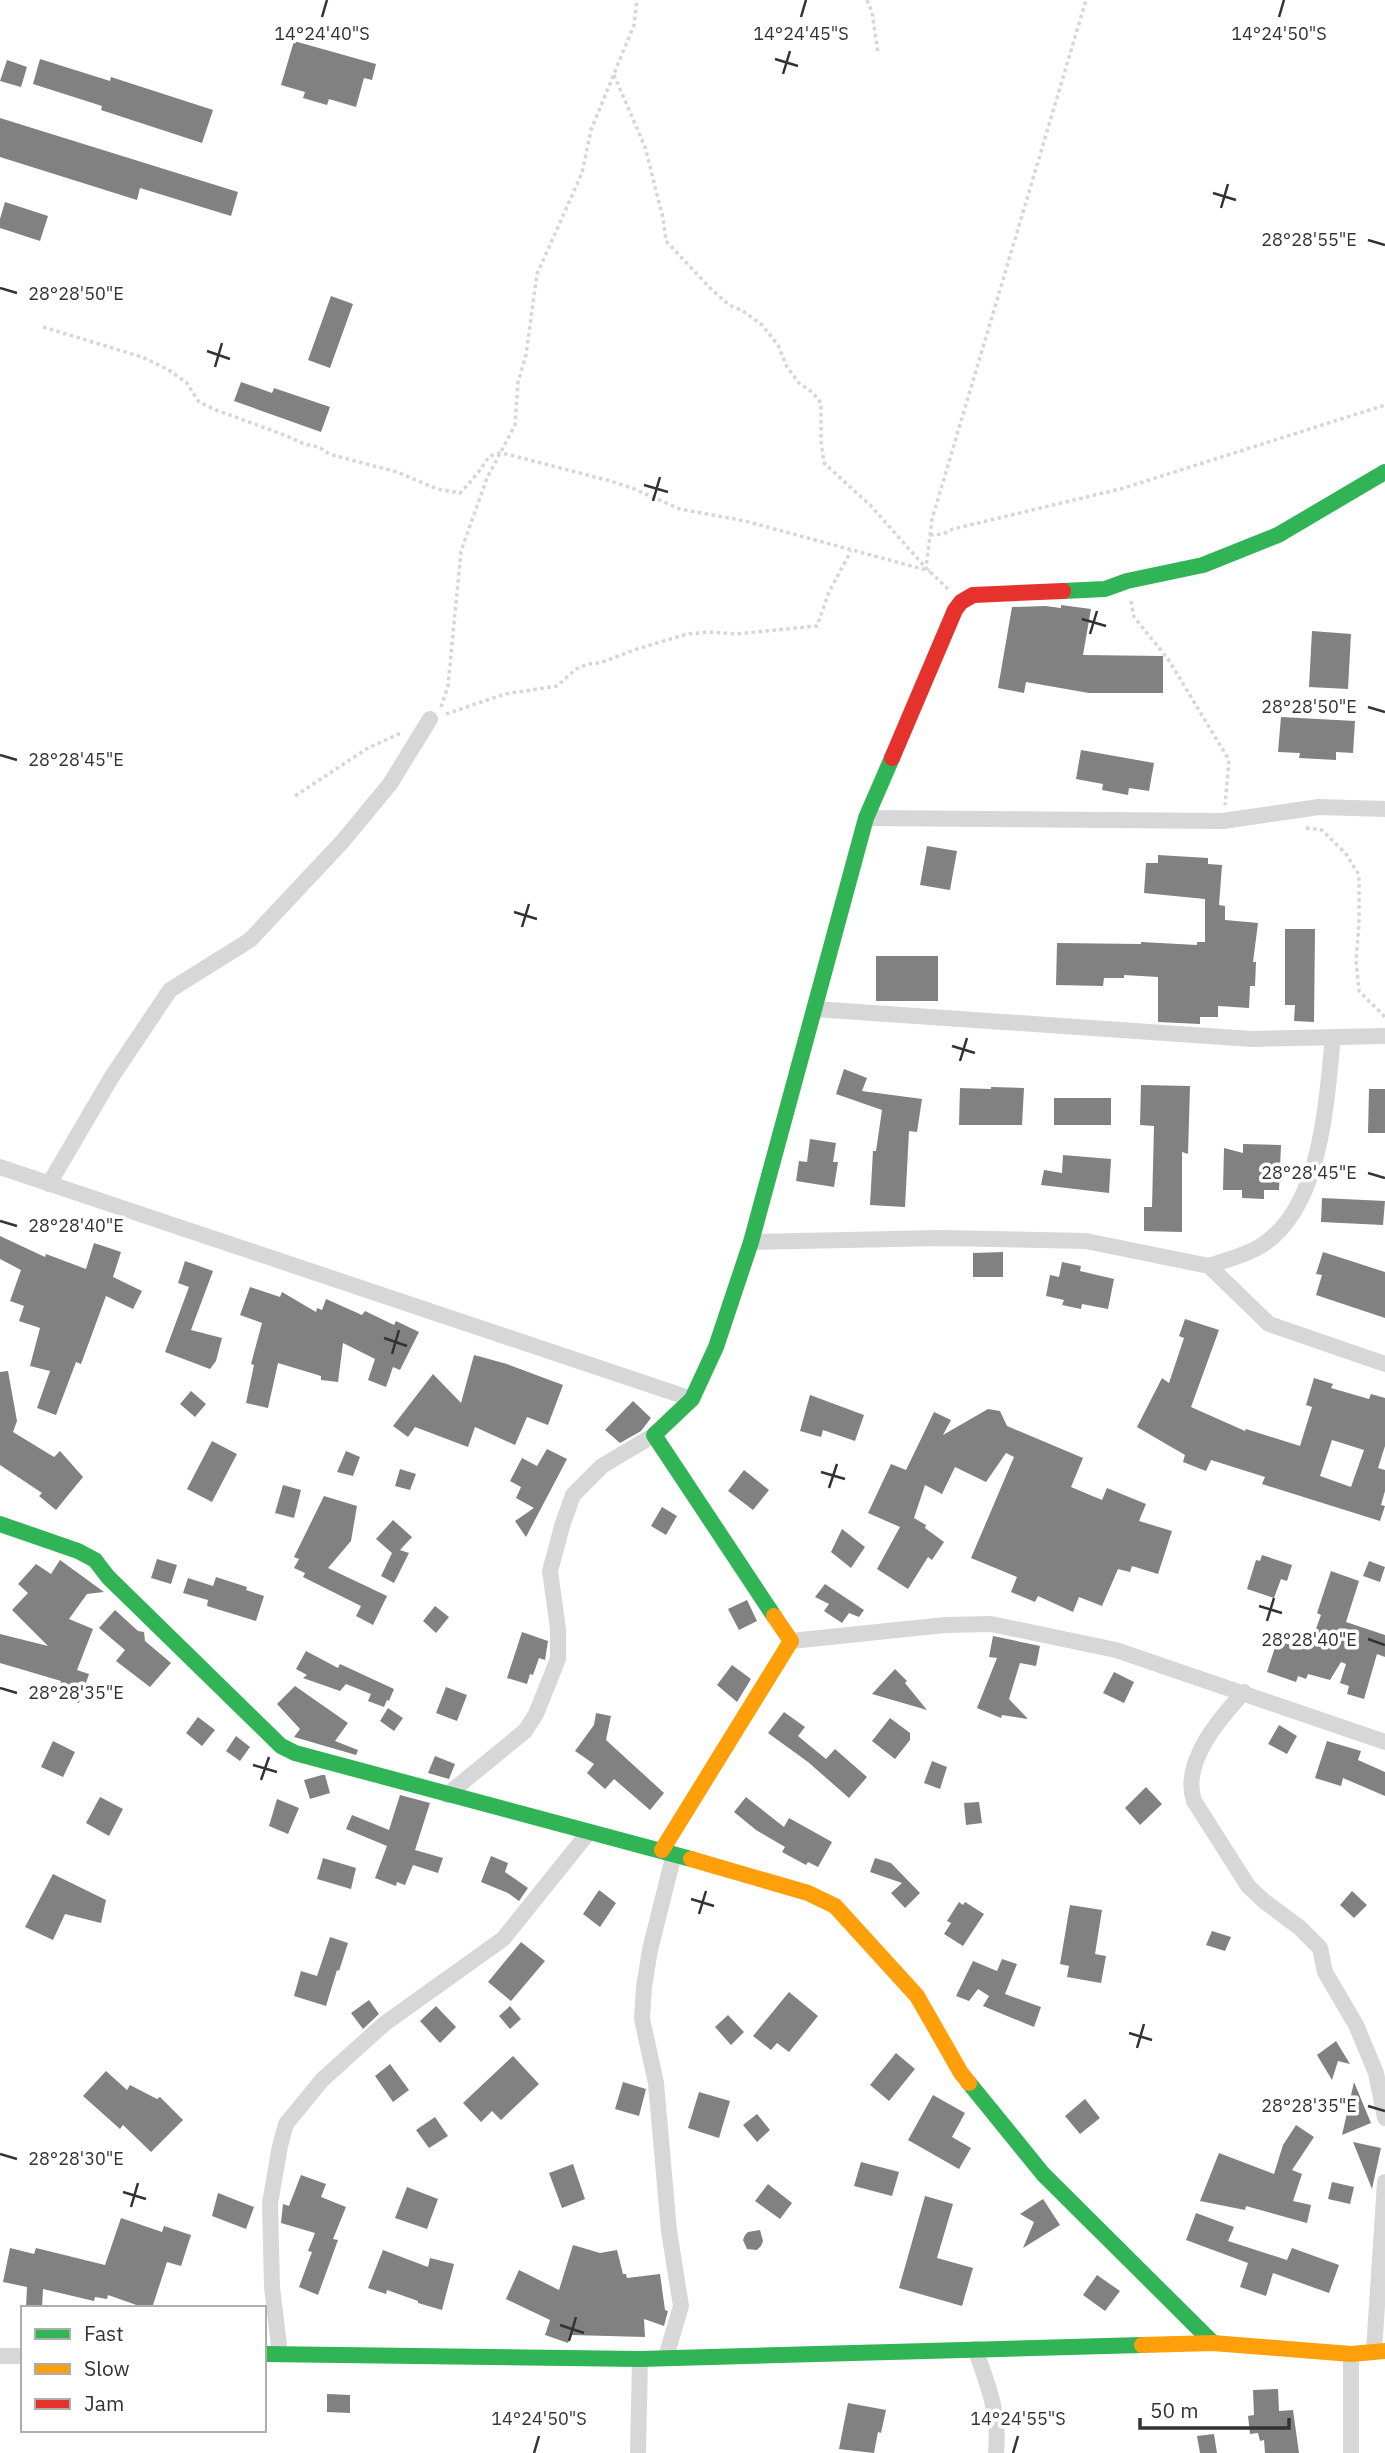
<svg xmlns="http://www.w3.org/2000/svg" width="1385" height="2453" font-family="'IBM Plex Sans',sans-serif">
  <rect width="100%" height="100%" fill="#fff"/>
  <!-- building -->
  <path fill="#818181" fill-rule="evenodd" d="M294,41L376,64L372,80L364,78L356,107L329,99L327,105L303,98L305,92L281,85Z
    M40,59L110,81L111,77L213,110L202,143L101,110L102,106L33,84Z
    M7,60L27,67L21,87L0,81Z
    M0,118L238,192L231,216L140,188L137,200L0,157Z
    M5,202L48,216L40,241L0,228V219Z
    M331,296L353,304L330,368L308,360Z
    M241,382L272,393L274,388L330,407L321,432L234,401Z
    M1061,605L1091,609L1083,655L1163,656V693H1089L1026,682L1024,693L998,688L1012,607L1045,606L1061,608Z
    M1312,631L1351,634L1348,689L1309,687Z
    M1281,717L1355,721L1353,753L1336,752V760L1299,758L1300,753L1278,752Z
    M1081,750L1154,763L1149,791L1129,788L1128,795L1102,790L1103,784L1076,779Z
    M927,846L957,851L950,890L920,885Z
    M1158,855L1208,858V864L1222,865L1219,905L1225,906V920L1258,923L1253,962H1256L1255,986H1250L1249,1008L1218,1006V1017H1200V1024L1158,1022V977L1124,975V978H1104L1103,986L1056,985L1057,943L1141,944V942L1197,945V942H1205V899L1144,893L1146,863H1158Z
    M1285,929H1315L1314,1022L1294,1021L1295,1005H1285Z
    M876,956H938V1001H876Z
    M844,1069L867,1078L862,1091L922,1099L917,1132L909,1131L905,1207L870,1205L873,1151H876L882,1110L836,1094Z
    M1141,1085L1190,1086L1188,1154L1182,1152V1232L1144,1231V1207H1152L1154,1126L1140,1125Z
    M991,1087L1024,1088L1022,1125H959L960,1088L991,1089Z
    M1369,1089H1385V1133H1368Z
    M1054,1098H1111V1125H1054Z
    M810,1139L836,1143L833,1162H838L834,1187L796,1181L799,1161L807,1162Z
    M1243,1144L1281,1145L1279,1190H1264V1199L1242,1198V1190H1223L1224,1148L1243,1153Z
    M1063,1155L1111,1159L1109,1193L1041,1185L1044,1170L1062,1173Z
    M1322,1198L1385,1201L1383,1225L1321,1222Z
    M0,1236L45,1257L46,1254L86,1269L94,1243L121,1252L113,1277L142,1291L133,1309L106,1296L81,1364L76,1362L56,1415L37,1408L50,1371L30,1366L40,1328L19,1321L24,1306L10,1301L21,1270L0,1259Z
    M1003,1252V1277H973V1253Z
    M1323,1252L1385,1272V1318L1316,1295L1322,1275L1316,1274Z
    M185,1261L213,1271L191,1330L222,1338L216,1361L210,1369L165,1352L189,1287L178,1283Z
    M1062,1262L1081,1266L1080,1271L1114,1279L1108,1309L1082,1304L1081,1309L1062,1305L1064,1300L1046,1296L1050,1275L1059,1277Z
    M250,1287L280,1297L282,1292L316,1312L317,1308L322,1310L326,1299L362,1315L365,1311L394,1325L396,1321L419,1332L400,1370L393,1367L386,1387L368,1380L375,1359L343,1343L338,1382L321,1380V1376L278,1363L268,1408L246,1403L254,1365L251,1364L262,1323L240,1315Z
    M1185,1319L1219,1330L1191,1407L1245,1431L1246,1429L1300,1446L1312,1407L1306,1405L1314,1378L1333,1384L1331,1388L1369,1399L1371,1394L1385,1398V1446L1378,1468L1385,1470V1491L1381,1505L1385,1506L1380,1521L1262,1484L1265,1477L1211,1460L1206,1471L1183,1462L1185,1455L1137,1427L1162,1378L1169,1383L1184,1338L1179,1336ZM1332,1440L1364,1450L1351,1487L1320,1476Z
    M474,1355L507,1364L563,1385L548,1425L527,1417L515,1445L475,1427L468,1447L415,1427L408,1437L393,1426L433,1374L461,1403Z
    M8,1371L17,1421L13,1432L54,1457L60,1451L83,1477L56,1510L39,1496L42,1493L0,1465V1372Z
    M191,1391L206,1404L195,1417L180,1404Z
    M810,1395L864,1415L855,1441L823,1430L821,1437L800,1431Z
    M633,1401L651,1418L641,1431L620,1443L605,1430Z
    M988,1409L1000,1411L1007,1426L1083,1458L1071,1487L1102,1500L1107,1488L1146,1504L1139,1521L1172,1531L1158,1574L1132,1566L1130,1572L1118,1569L1102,1606L1079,1597L1073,1612L1038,1596L1035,1602L1011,1592L1017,1577L971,1558L1014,1457L1006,1453L986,1482L955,1467L942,1494L925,1485L914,1518L926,1525L925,1528L944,1542L932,1560L928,1557L908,1589L877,1569L900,1527L868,1513L891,1464L906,1470L934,1412L951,1420L943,1435Z
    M212,1441L237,1454L212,1502L187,1489Z
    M547,1449L567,1459L526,1537L515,1521L534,1508L516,1498L521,1487L510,1481L522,1458L537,1466Z
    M346,1451L360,1457L353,1476L337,1472Z
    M400,1469L416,1474L410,1490L395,1486Z
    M744,1470L769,1490L753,1510L728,1491Z
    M283,1485L301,1490L294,1518L275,1513Z
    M324,1496L357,1506L351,1541L328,1568L387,1596L373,1625L356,1616L361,1606L303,1577L305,1573L294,1568L299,1559L294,1557Z
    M662,1507L677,1516L666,1535L651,1526Z
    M393,1520L412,1537L400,1550L409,1553L394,1583L381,1576L392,1553L376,1539Z
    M842,1529L865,1547L851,1568L831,1552Z
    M1262,1555L1292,1565L1287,1581L1281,1579L1274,1598L1247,1589L1256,1560L1260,1561Z
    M157,1559L177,1565L171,1584L151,1578Z
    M60,1560L104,1592L87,1594L69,1619L93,1629L77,1670L89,1674L79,1703L57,1695L61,1681L0,1663V1634L48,1646L12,1610L28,1593L18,1584L36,1564L51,1574Z
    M1369,1561L1385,1567L1380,1582L1363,1576Z
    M1331,1571L1359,1581L1346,1622L1385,1635V1657L1377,1654L1364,1699L1347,1694L1349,1686L1340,1683L1346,1664L1341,1662L1330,1680L1308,1674L1306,1679L1298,1676L1296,1682L1267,1672L1277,1641L1302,1648L1304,1643L1310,1645L1321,1615L1317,1613Z
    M216,1577L247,1587L246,1590L264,1596L256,1621L207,1606L208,1600L183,1593L188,1578L213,1586Z
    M825,1584L864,1610L859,1617L849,1613L842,1623L824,1611L829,1604L815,1597Z
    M747,1600L757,1621L739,1630L728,1609Z
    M435,1606L449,1617L436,1633L423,1621Z
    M115,1610L138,1631L144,1632L145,1641L171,1663L150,1687L116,1661L125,1650L99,1628Z
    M522,1632L548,1641L545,1660L539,1658L533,1675L530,1674L527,1684L507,1678Z
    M993,1636L1040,1646L1036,1666L1020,1663L1009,1699L1028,1719L1002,1715L1001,1718L977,1708L997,1658L989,1657Z
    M306,1651L338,1668L340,1664L394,1689L389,1701L387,1700L384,1707L368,1701L371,1694L346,1684L340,1691L303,1678L307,1675L296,1669Z
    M732,1665L751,1679L737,1702L717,1685Z
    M895,1669L907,1681L905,1683L927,1710L872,1694Z
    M1114,1672L1134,1682L1124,1703L1103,1693Z
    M295,1686L348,1723L335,1741L358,1750L356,1755L294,1737L300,1729L277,1704Z
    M446,1687L467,1695L457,1721L436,1713Z
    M388,1708L403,1718L394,1731L380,1721Z
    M784,1712L805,1727L798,1736L826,1759L835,1749L867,1777L849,1798L808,1762L768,1733Z
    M596,1713L611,1716L606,1740L664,1793L650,1810L614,1779L605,1789L587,1773L594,1764L575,1751L594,1725Z
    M198,1717L215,1730L202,1746L186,1733Z
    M890,1718L910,1733V1740L895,1759L872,1741Z
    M1279,1725L1297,1736L1287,1754L1268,1744Z
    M236,1736L250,1747L240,1761L226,1751Z
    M53,1741L75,1752L63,1777L41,1767Z
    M1327,1741L1361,1751L1358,1760L1385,1772V1796L1343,1778L1341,1786L1315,1778Z
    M435,1756L455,1764L449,1779L428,1773Z
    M932,1761L947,1767L940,1789L924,1783Z
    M322,1775H325L330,1793L310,1799L304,1780Z
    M1146,1787L1162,1804L1140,1825L1125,1808Z
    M400,1795L430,1803L415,1850L443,1858L438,1873L413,1865L405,1885L397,1882L396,1886L375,1878L387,1846L346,1829L352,1815L389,1830Z
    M100,1797L123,1809L109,1836L86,1823Z
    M746,1797L784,1827L789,1818L832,1842L818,1867L808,1862L806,1865L782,1852L785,1847L756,1830L734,1812Z
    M277,1799L299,1808L288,1834L269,1826Z
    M979,1802L982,1823L966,1825L964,1803Z
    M491,1856L508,1863L505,1872L528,1888L519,1901L508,1893L481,1882Z
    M323,1858L356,1868L351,1889L317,1879Z
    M875,1858L891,1863L920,1893L905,1908L891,1893L902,1883L870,1872Z
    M53,1874L106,1900L101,1923L65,1914L53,1940L25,1927Z
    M599,1890L616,1903L600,1927L583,1914Z
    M1352,1891L1367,1905L1354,1918L1340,1905Z
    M959,1902L963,1905L965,1902L984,1914L963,1946L944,1934L951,1923L947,1921Z
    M1070,1905L1102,1910L1095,1954L1106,1956L1101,1983L1067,1977L1069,1966L1060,1964Z
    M1212,1931L1231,1937L1225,1951L1206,1945Z
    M330,1937L348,1943L339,1971L337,1970L326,2006L294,1996L301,1971L317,1976Z
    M521,1942L545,1961L511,2001L488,1982Z
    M1002,1959L1017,1964L1005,1994L1041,2007L1034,2027L983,2006L989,1996L978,1989L969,2001L956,1996L973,1961L997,1971Z
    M789,1992L818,2016L789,2052L777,2043L771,2050L753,2036Z
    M369,2000L379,2014L363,2029L351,2013Z
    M436,2006L456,2027L440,2043L420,2021Z
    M510,2006L521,2019L510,2029L499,2016Z
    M728,2015L744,2032L731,2045L715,2027Z
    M1336,2041L1350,2064L1338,2061L1332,2080L1317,2055Z
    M896,2053L915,2069L889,2101L870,2085Z
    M513,2056L539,2084L501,2120L492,2111L481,2122L463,2103Z
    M390,2064L409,2090L393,2102L375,2076Z
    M106,2071L127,2090L130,2085L157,2099L160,2097L183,2120L151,2152L123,2125L120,2129L83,2096Z
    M623,2082L646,2089L639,2116L615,2109Z
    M1354,2082L1371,2123L1342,2135Z
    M699,2092L730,2101L719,2138L688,2128Z
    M933,2095L965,2113L952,2137L971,2148L959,2169L908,2140Z
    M1085,2099L1100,2118L1080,2134L1065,2116Z
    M757,2114L770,2130L757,2142L743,2125Z
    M435,2117L448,2136L429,2148L416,2130Z
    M1296,2125L1314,2137L1292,2170L1302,2174L1293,2201L1311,2205L1307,2223L1246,2206L1245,2210L1200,2201L1219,2153L1274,2174L1283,2145Z
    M1353,2142L1381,2148L1372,2189Z
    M861,2162L899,2172L892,2196L854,2186Z
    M573,2164L585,2199L562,2208L549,2173Z
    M301,2175L326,2184L321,2197L346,2207L333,2239L338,2240L318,2295L299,2287L312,2252L308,2251L315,2233L281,2223L283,2204L289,2206Z
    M1332,2182L1354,2187L1350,2204L1328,2199Z
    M768,2184L792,2203L780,2219L755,2201Z
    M407,2187L438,2199L427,2229L395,2218Z
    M218,2193L254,2207L246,2229L212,2216Z
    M925,2196L953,2204L937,2258L973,2268L962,2306L899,2288Z
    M1043,2199L1060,2225L1023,2248L1034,2222L1020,2214Z
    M1196,2213L1234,2227L1228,2241L1287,2260L1292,2248L1339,2265L1329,2293L1273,2273L1266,2296L1240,2287L1248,2263L1186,2240Z
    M121,2218L162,2232L164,2226L191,2235L181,2266L167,2262L152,2308H145L108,2295L107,2299L95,2297L94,2301L43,2289L42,2308H26L27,2287L3,2282L10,2248L34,2254L36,2248L105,2265Z
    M760,2230L763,2241L761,2246L757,2250L747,2249L743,2240L745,2235L748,2232Z
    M573,2245L600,2253L617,2250L623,2274H626L627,2278L660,2274L665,2310L668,2311L664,2326L644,2319L645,2337L571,2335L568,2343L545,2335L550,2320L506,2299L519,2270L559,2290Z
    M383,2250L428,2267L430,2258L454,2264L442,2310L418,2303V2301L387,2290L386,2294L368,2288Z
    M1097,2275L1120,2291L1105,2311L1083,2295Z
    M1278,2389L1279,2411L1293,2410L1299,2453H1265L1264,2440L1260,2441L1258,2433L1250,2434L1248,2416L1254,2415L1253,2390Z
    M327,2394L350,2395V2413L327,2412Z
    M848,2403L886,2410L881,2433L878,2432L874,2453L839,2449Z
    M1214,2434L1217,2453H1200L1197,2436Z"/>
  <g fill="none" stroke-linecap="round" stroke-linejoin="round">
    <!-- path -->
    <path stroke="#d6d6d6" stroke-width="3.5" stroke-dasharray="3.5 3.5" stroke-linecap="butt" d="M867,0L872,12L878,53
      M614,75L645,147L663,218L666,241L711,289L729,305L743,311L762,325L778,345L787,367L799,383L812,392L821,403V441L824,463L871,506L926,568
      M43,327L142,357L167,369L186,382L199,402L216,410L287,436L304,444L319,447L329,454L397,472L437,489L460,493C466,487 471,481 476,475C486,464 485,454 502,453L607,480L632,488L680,509L745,521L930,571
      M930,535L943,534L953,529L1124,488L1385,405
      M948,589L926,568L932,519L1086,0
      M1131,601L1134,617L1168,659L1229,760L1225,805
      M441,707L448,686L461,551L487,478L515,425L518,382L526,355L537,274L582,173L591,130L634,25L637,0
      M446,714L505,694L557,686L576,669L588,664L600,663L634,650L687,634L709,632L736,634L817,626L829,592L851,551
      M295,796L368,748L401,733
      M1306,828L1322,830L1346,854L1359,875V924L1356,960L1359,991L1385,1017"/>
    <!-- street -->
    <path stroke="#d7d7d7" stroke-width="16" d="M866,818L1223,821L1319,807L1385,809
      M814,1009L1252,1039L1385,1036
      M0,1167L692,1399
      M49,1184L111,1078L170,990L250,940L342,842L390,784L430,719
      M751,1242L941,1238L1086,1241L1209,1266L1269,1324L1385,1364
      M1209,1266C1225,1260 1244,1256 1259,1247C1322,1210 1326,1103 1333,1037
      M791,1641L945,1625L991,1624L1116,1650L1385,1742
      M1244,1692C1219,1719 1181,1763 1194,1801L1248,1886L1264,1901L1300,1928L1320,1948L1325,1972L1356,2025L1376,2073L1385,2118
      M447,1795L525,1731L536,1714L558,1659V1629L550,1571L563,1523L573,1495L602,1466L654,1435
      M975,2349C988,2384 1000,2415 996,2453
      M1374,2351L1385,2182
      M280,2354L272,2287L270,2203L280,2146L286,2124L322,2080L384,2024L503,1939L589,1832
      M0,2356H23
      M666,2357L681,2306L669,2231L656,2083L642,2019L644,1987L650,1950L674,1854
      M638,2453L640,2359
      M1351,2453V2354"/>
    <!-- fast -->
    <path stroke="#30b455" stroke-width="16" d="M1063,591L1105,589L1127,581L1203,565L1278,535L1385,472
      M0,1524L78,1551L95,1560L108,1577L281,1746L295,1753L691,1859
      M774,1616L654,1435L692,1399L716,1347L751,1242L866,818L892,758
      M969,2083L1043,2174L1213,2343
      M264,2354L640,2359L1142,2345"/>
    <!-- slow -->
    <path stroke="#ff9f0a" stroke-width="16" d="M662,1850L791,1641L774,1616
      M691,1859L808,1893L835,1906L917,1996L961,2073L969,2083
      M1142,2345L1213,2343L1351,2354L1385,2351"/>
    <!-- jam -->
    <path stroke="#e5322d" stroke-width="16" d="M892,758L955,610L961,602L973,595L1063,591"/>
  </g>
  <!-- ticks -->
  <path fill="none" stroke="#333" stroke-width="2.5" d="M322,17L327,0M801,17L806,0M1279,17L1284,0M775,59L798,66M783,74L790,51M1213,193L1236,200M1221,208L1228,184M1368,240L1385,245M0,288L17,293M207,351L230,359M215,367L222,343M644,485L668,492M653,501L660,477M1082,619L1106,626M1090,634L1097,611M1368,707L1385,712M0,755L17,760M514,912L537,919M522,927L529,904M952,1046L975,1053M960,1061L967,1038M1368,1173L1385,1178M0,1221L17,1226M384,1338L407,1346M392,1354L399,1330M821,1472L845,1479M829,1488L837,1464M1259,1606L1282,1613M1267,1621L1274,1598M1368,1639L1385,1645M0,1688L17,1693M253,1765L277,1772M261,1780L269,1757M691,1899L714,1906M699,1914L706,1891M1129,2033L1152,2040M1137,2048L1144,2024M1368,2106L1385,2111M0,2154L17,2159M123,2192L146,2199M131,2207L138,2183M560,2325L584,2333M569,2341L576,2317M534,2453L539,2436M1013,2453L1018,2436"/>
  <g font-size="18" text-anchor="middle" fill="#333" stroke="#fff" stroke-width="7" stroke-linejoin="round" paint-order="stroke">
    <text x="322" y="40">14°24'40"S</text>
    <text x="801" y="40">14°24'45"S</text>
    <text x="1279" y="40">14°24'50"S</text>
    <text x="1309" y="246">28°28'55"E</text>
    <text x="76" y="300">28°28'50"E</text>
    <text x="1309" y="713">28°28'50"E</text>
    <text x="76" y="766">28°28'45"E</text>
    <text x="1309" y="1179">28°28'45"E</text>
    <text x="76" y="1232">28°28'40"E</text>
    <text x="1309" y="1646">28°28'40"E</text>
    <text x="76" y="1699">28°28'35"E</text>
    <text x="1309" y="2112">28°28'35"E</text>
    <text x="76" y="2165">28°28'30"E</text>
    <text x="539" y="2425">14°24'50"S</text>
    <text x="1018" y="2425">14°24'55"S</text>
  </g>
  <!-- legend -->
  <rect x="21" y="2306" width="245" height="126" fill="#ffffff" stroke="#adadad" stroke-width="2"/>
  <rect x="35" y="2329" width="35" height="10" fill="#30b455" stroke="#adadad" stroke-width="2"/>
  <text x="84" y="2341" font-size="21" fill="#333333">Fast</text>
  <rect x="35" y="2364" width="35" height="10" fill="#ff9f0a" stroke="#adadad" stroke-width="2"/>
  <text x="84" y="2376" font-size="21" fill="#333333">Slow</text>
  <rect x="35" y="2399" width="35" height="10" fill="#e5322d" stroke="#adadad" stroke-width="2"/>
  <text x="84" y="2411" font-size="21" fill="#333333">Jam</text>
  <!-- scale -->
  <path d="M1140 2418v10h149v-10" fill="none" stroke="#333333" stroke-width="3.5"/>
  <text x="1150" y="2418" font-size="21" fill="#333333" stroke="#ffffff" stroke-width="5" paint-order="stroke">50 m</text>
</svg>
